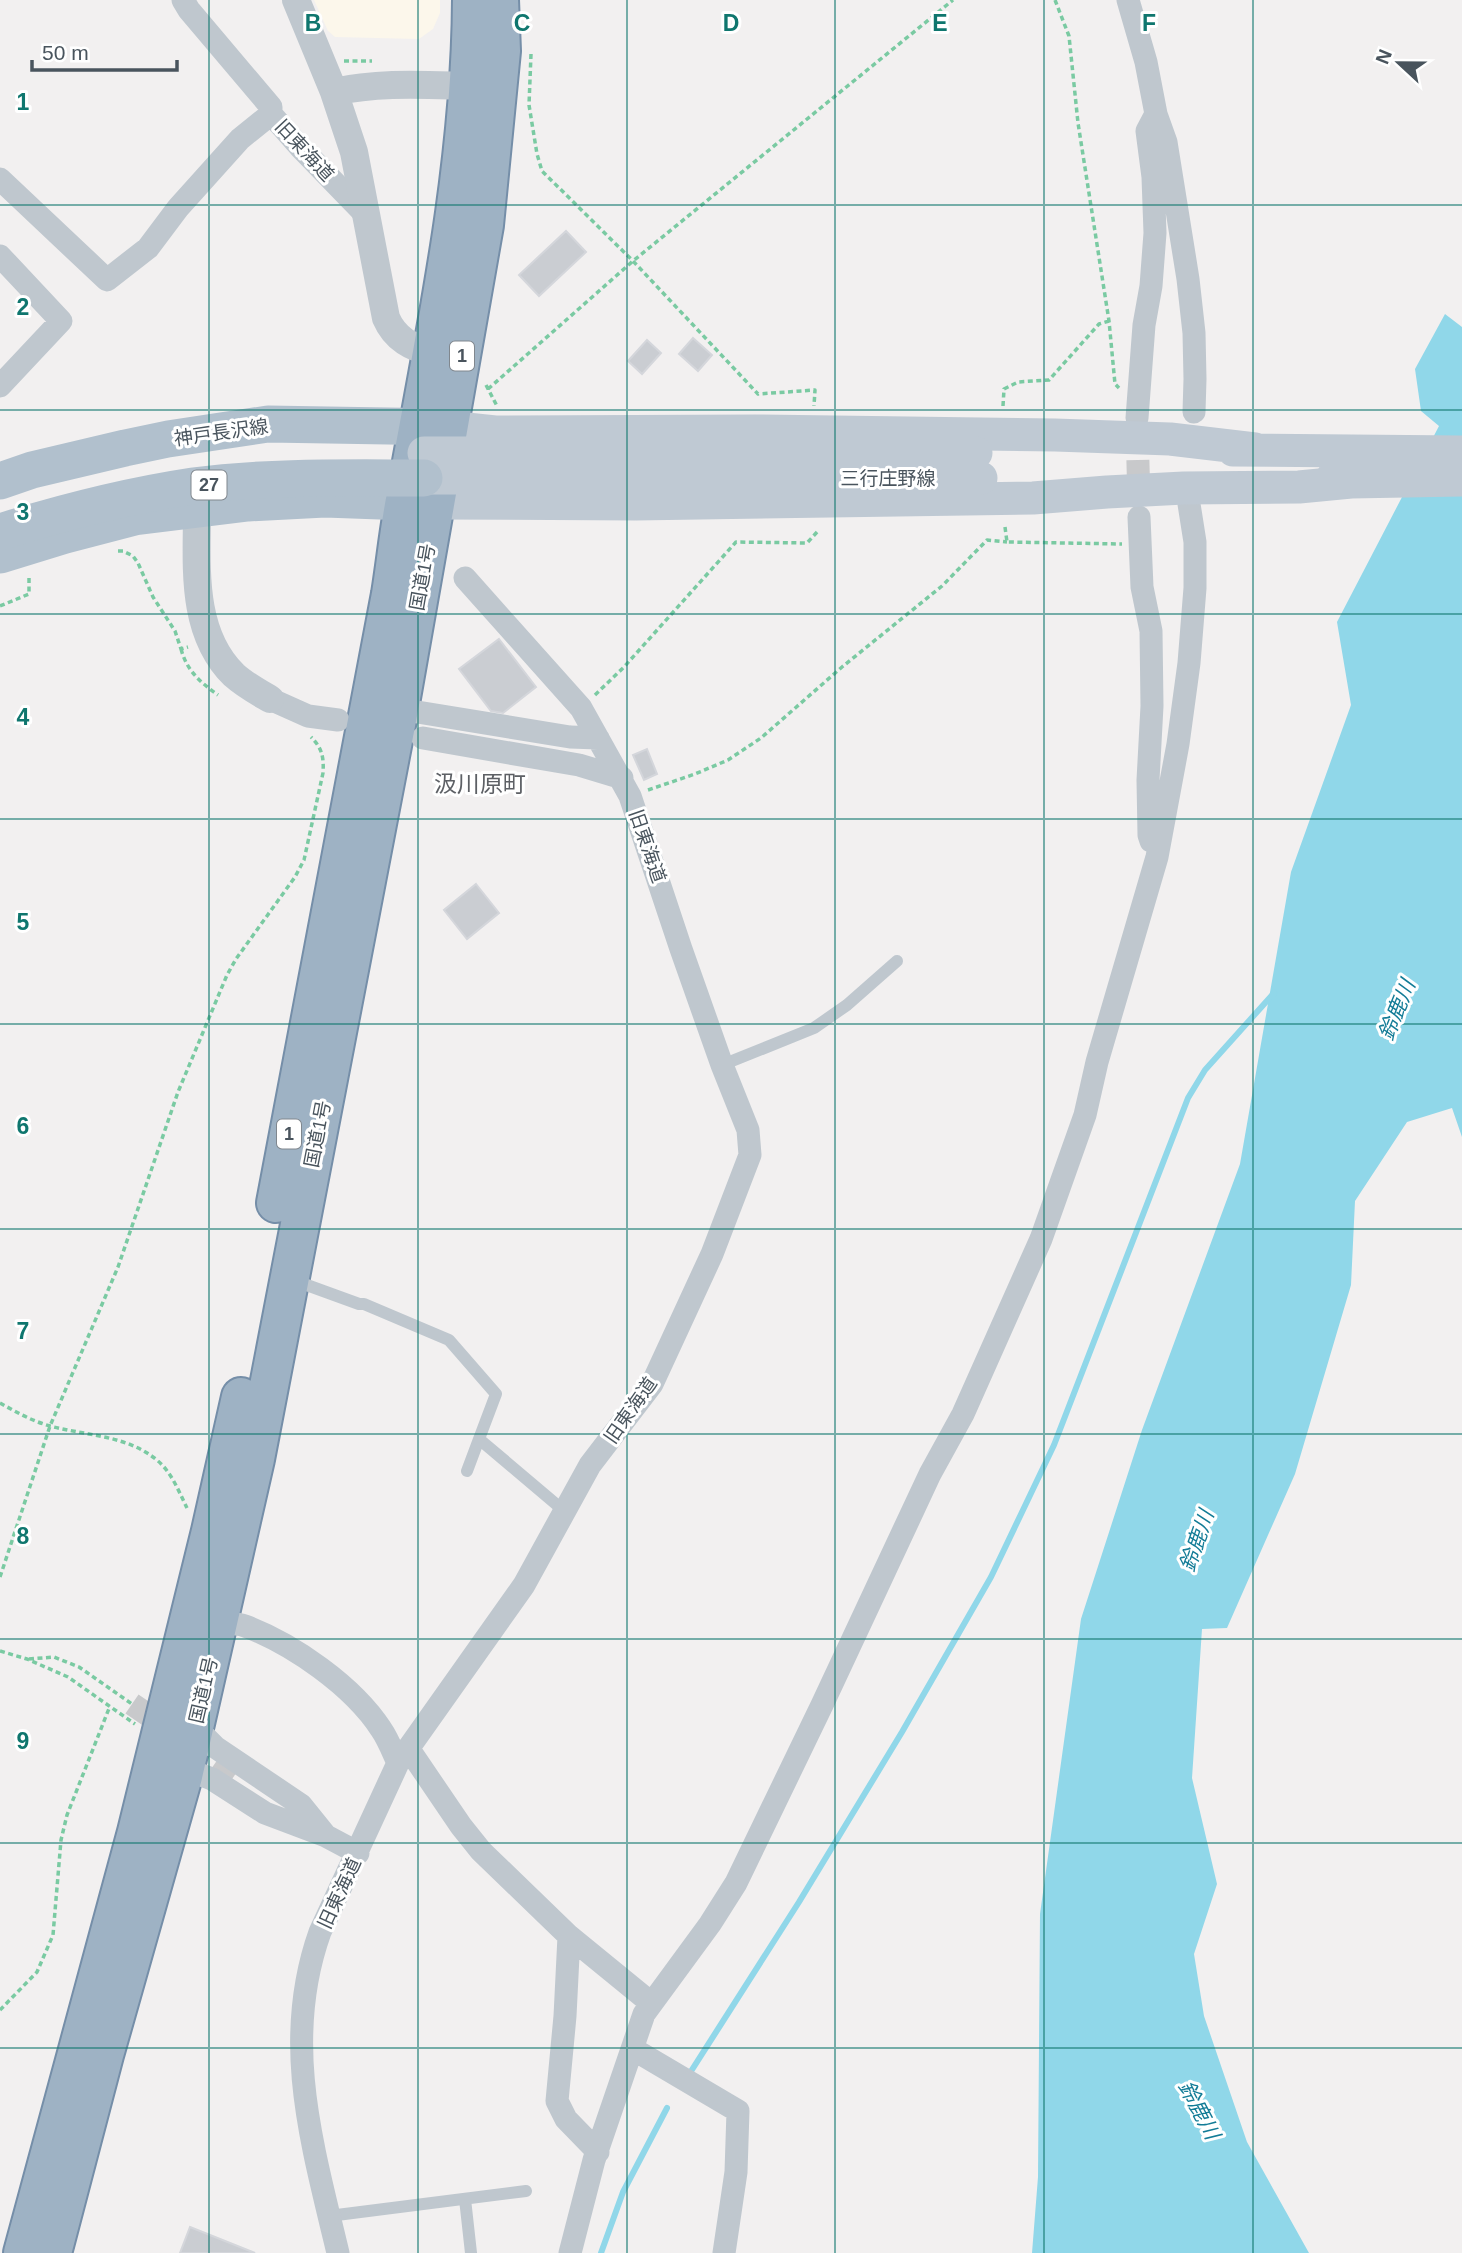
<svg xmlns="http://www.w3.org/2000/svg" width="1462" height="2253" font-family="Helvetica,'Noto Sans JP',sans-serif">
  <rect width="100%" height="100%" fill="#f2f0f0"/>
  <!-- commercial -->
  <path fill="#fcf7eb" d="M314,0H440V13L433,29L419,39L335,37L328,31Z"/>
  <!-- water -->
  <path fill="#90d7e9" d="M1445,314L1462,327V1137L1452,1108L1407,1122L1355,1201L1351,1285L1295,1474L1227,1628L1202,1629L1192,1778L1217,1884L1194,1954L1204,2016L1247,2142L1309,2253H1032L1038,2177L1040,1914L1081,1619L1142,1430L1240,1164L1291,872L1351,705L1337,622L1439,426L1421,411L1415,369Z"/>
  <g fill="none" stroke-linecap="round" stroke-linejoin="round">
    <!-- stream -->
    <path stroke="#90d7e9" stroke-width="6" d="M688,2076L799,1902L902,1732L991,1577L1054,1445L1188,1098L1205,1070L1274,993
      M601,2253L623,2192L667,2108"/>
  </g>
  <!-- building -->
  <path fill="#cacdd2" stroke="#d4d6db" stroke-width="2" d="M566,231L586,252L539,296L519,275Z
    M693,338L712,355L698,371L679,354Z
    M647,340L661,353L642,374L628,361Z
    M499,639L536,687L503,713L491,711L459,669Z
    M647,749L657,774L644,780L633,755Z
    M476,884L499,913L467,939L444,910Z
    M190,2227L255,2253H180Z"/>
  <g fill="none" stroke-linecap="round" stroke-linejoin="round">
    <!-- minor-tunnel -->
    <path stroke="#c8c9cb" stroke-width="23" stroke-dasharray="23 11" stroke-linecap="butt" d="M1137,426L1139,503
      M132,1704L242,1780"/>
    <!-- trunk casing -->
    <g stroke="#758ea8" stroke-width="42">
      <path id="trunk" d="M276,1203L391,594C396,563 399,531 405,500C435,334 471,169 472,0
        M23,2253L137,1832L211,1531L241,1397
        M52,2253L104,2055L183,1776L255,1459L399,709L484,225L501,51L499,0"/>
    </g>
    <!-- path -->
    <path stroke="#7acaa2" stroke-width="3.5" stroke-dasharray="5 3.5" stroke-linecap="butt" d="M1055,0L1069,36L1078,123L1109,321L1115,384L1119,388
      M531,54L529,105L537,154L542,171L633,261L758,394L815,390L814,406
      M344,61H372
      M486,385L497,406
      M488,389L633,261L953,0
      M1003,406L1004,389L1018,382L1049,380L1099,324L1109,321
      M1005,527L1007,542L1122,544
      M118,551H123L133,556L138,563L153,597L175,631L181,649L188,647
      M0,606L29,594V575
      M181,649C187,671 200,682 218,695
      M595,695L624,667L736,542L807,543L818,531
      M648,790L695,774L728,760L761,738L842,667L942,586L987,540L1007,542
      M0,1403C16,1412 32,1421 50,1426C87,1436 128,1435 158,1461C172,1473 179,1492 187,1508
      M0,1577L50,1426L118,1267L178,1092L227,975L236,959L295,877L304,860L323,773C324,757 322,748 311,737
      M0,1651L27,1659L68,1677L135,1724
      M29,1659L54,1657L79,1667L132,1704
      M0,2010L37,1972L53,1935L61,1840L67,1815L110,1706"/>
    <!-- service -->
    <path stroke="#bfc7ce" stroke-width="12" d="M722,1065L814,1028L847,1005L897,961
      M292,1282L304,1284L359,1304H364L449,1340L496,1394L479,1439L563,1510
      M467,1471L479,1439
      M465,2199L471,2253
      M329,2216L526,2191"/>
    <!-- minor -->
    <path stroke="#bfc7ce" stroke-width="23" d="M183,0L189,10L271,107V114L300,147L365,214
      M1128,0L1146,62L1156,114L1166,142L1188,279L1194,333L1195,379L1194,412
      M0,179L107,280L148,248L178,208L240,139L271,114
      M0,256L61,321L0,386
      M1137,418L1144,325L1151,286L1155,233L1153,177L1147,131L1156,114
      M1139,517L1142,587L1151,631L1152,706L1148,780L1149,835L1151,841
      M270,699L308,716L338,720
      M399,709L570,737L598,738
      M423,738L579,765L622,778
      M218,1623C227,1624 237,1623 245,1626C293,1644 353,1686 381,1729C388,1739 393,1752 398,1763
      M196,1723L204,1736L215,1747L301,1805L326,1836
      M408,1748L461,1826L481,1851L569,1936L651,2003
      M183,1776L196,1773L212,1779L265,1813L326,1836L358,1853
      M569,1936L565,2016L557,2101L566,2119L598,2152
      M633,2049L738,2111L736,2172L724,2253
      M338,2253C312,2144 281,2041 320,1932L398,1763L524,1585L590,1465L652,1384L712,1254L750,1155L748,1130L722,1065L681,949L630,796L581,708L465,578
      M570,2253L594,2160L644,2014L710,1924L736,1883L822,1705L930,1474L963,1414L1041,1239L1085,1115L1097,1062L1157,857L1178,744L1189,663L1195,588V542L1189,504"/>
    <!-- tertiary -->
    <path stroke="#bfc7ce" stroke-width="28" d="M296,0L334,92L354,152L386,318C395,339 412,348 434,353
      M334,92C379,82 424,85 470,86
      M197,509C197,565 190,632 234,675C245,685 258,692 270,699"/>
    <!-- secondary -->
    <path stroke="#bfc9d3" stroke-width="33" d="M448,427L495,432L757,431L1055,435L1170,439L1255,449
      M1233,450L1462,452
      M1330,480L1351,482L1462,480
      M436,503L636,504L1033,498L1107,492L1184,488L1299,487L1351,482"/>
    <!-- primary -->
    <path stroke="#b1c0cd" stroke-width="37" d="M0,481L32,470L125,448L168,439L268,424L448,427
      M0,555L65,535L134,517L248,503L325,499L435,503"/>
    <!-- trunk -->
    <use href="#trunk" stroke="#9eb2c4" stroke-width="38"/>
    <!-- secondary-bridge -->
    <path stroke="#bfc9d3" stroke-width="33" d="M424,453H976
      M424,478H981"/>
    <!-- primary-bridge -->
    <path stroke="#b1c0cd" stroke-width="37" d="M0,532C64,512 127,496 193,486C269,476 347,478 424,478"/>
  </g>
  <!-- grid -->
  <path fill="none" stroke="#0f766e" stroke-width="2" stroke-opacity="0.55" d="M209,0V2253M418,0V2253M627,0V2253M835,0V2253M1044,0V2253M1253,0V2253M0,205H1462M0,410H1462M0,614H1462M0,819H1462M0,1024H1462M0,1229H1462M0,1434H1462M0,1639H1462M0,1843H1462M0,2048H1462"/>
  <g text-anchor="middle" stroke-width="6" stroke-linejoin="round" paint-order="stroke">
    <!-- shield labels -->
    <g fill="#fff" stroke="#80878e" stroke-width="2">
      <rect x="450" y="341.5" width="24" height="29" rx="5"/>
      <rect x="191.5" y="470.5" width="35" height="29" rx="5"/>
      <rect x="277" y="1119.5" width="24" height="29" rx="5"/>
    </g>
    <g font-size="18" font-weight="bold" fill="#49545d">
      <text x="462" y="362">1</text>
      <text x="209" y="491">27</text>
      <text x="289" y="1140">1</text>
    </g>
    <!-- street labels -->
    <g font-size="19" fill="#49545d" stroke="#fff">
      <text transform="translate(305 150) rotate(47)" y="7">旧東海道</text>
      <text transform="translate(221 432) rotate(-8)" y="7">神戸長沢線</text>
      <text x="888" y="485">三行庄野線</text>
      <text transform="translate(422 577) rotate(-80)" y="7">国道1号</text>
      <text transform="translate(648 846) rotate(71)" y="7">旧東海道</text>
      <text transform="translate(317 1134) rotate(-79)" y="7">国道1号</text>
      <text transform="translate(630 1410) rotate(-55)" y="7">旧東海道</text>
      <text transform="translate(203 1690) rotate(-77)" y="7">国道1号</text>
      <text transform="translate(339 1893) rotate(-65)" y="7">旧東海道</text>
    </g>
    <!-- water labels -->
    <g font-size="21" font-style="italic" fill="#137c97" stroke="#fff">
      <text transform="translate(1397 1010) rotate(-68)" y="7">鈴鹿川</text>
      <text transform="translate(1197 1541) rotate(-71)" y="7">鈴鹿川</text>
      <text transform="translate(1199 2110) rotate(62)" y="7">鈴鹿川</text>
    </g>
    <!-- quarter labels -->
    <g font-size="23" fill="#5d6065" stroke="#fff">
      <text x="480" y="792">汲川原町</text>
    </g>
  </g>
  <g font-size="23" text-anchor="middle" font-weight="bold" fill="#0f766e" stroke="#fff" stroke-width="6" stroke-linejoin="round" paint-order="stroke">
    <text x="313" y="31">B</text>
    <text x="522" y="31">C</text>
    <text x="731" y="31">D</text>
    <text x="940" y="31">E</text>
    <text x="1149" y="31">F</text>
    <text x="23" y="110">1</text>
    <text x="23" y="315">2</text>
    <text x="23" y="520">3</text>
    <text x="23" y="725">4</text>
    <text x="23" y="930">5</text>
    <text x="23" y="1134">6</text>
    <text x="23" y="1339">7</text>
    <text x="23" y="1544">8</text>
    <text x="23" y="1749">9</text>
  </g>
  <!-- north arrow -->
  <g transform="translate(1399 63) rotate(292)" stroke="#ffffff" stroke-width="5" paint-order="stroke">
  <path d="M0-5L12 26L0 18L-12 26Z" fill="#49545d"/>
  <text y="-10" font-size="19" font-weight="bold" text-anchor="middle" fill="#49545d">N</text>
  </g>
  <!-- scale -->
  <path d="M32 60v10h145v-10" fill="none" stroke="#49545d" stroke-width="3.5"/>
  <text x="42" y="60" font-size="21" fill="#49545d" stroke="#ffffff" stroke-width="5" paint-order="stroke">50 m</text>
</svg>
